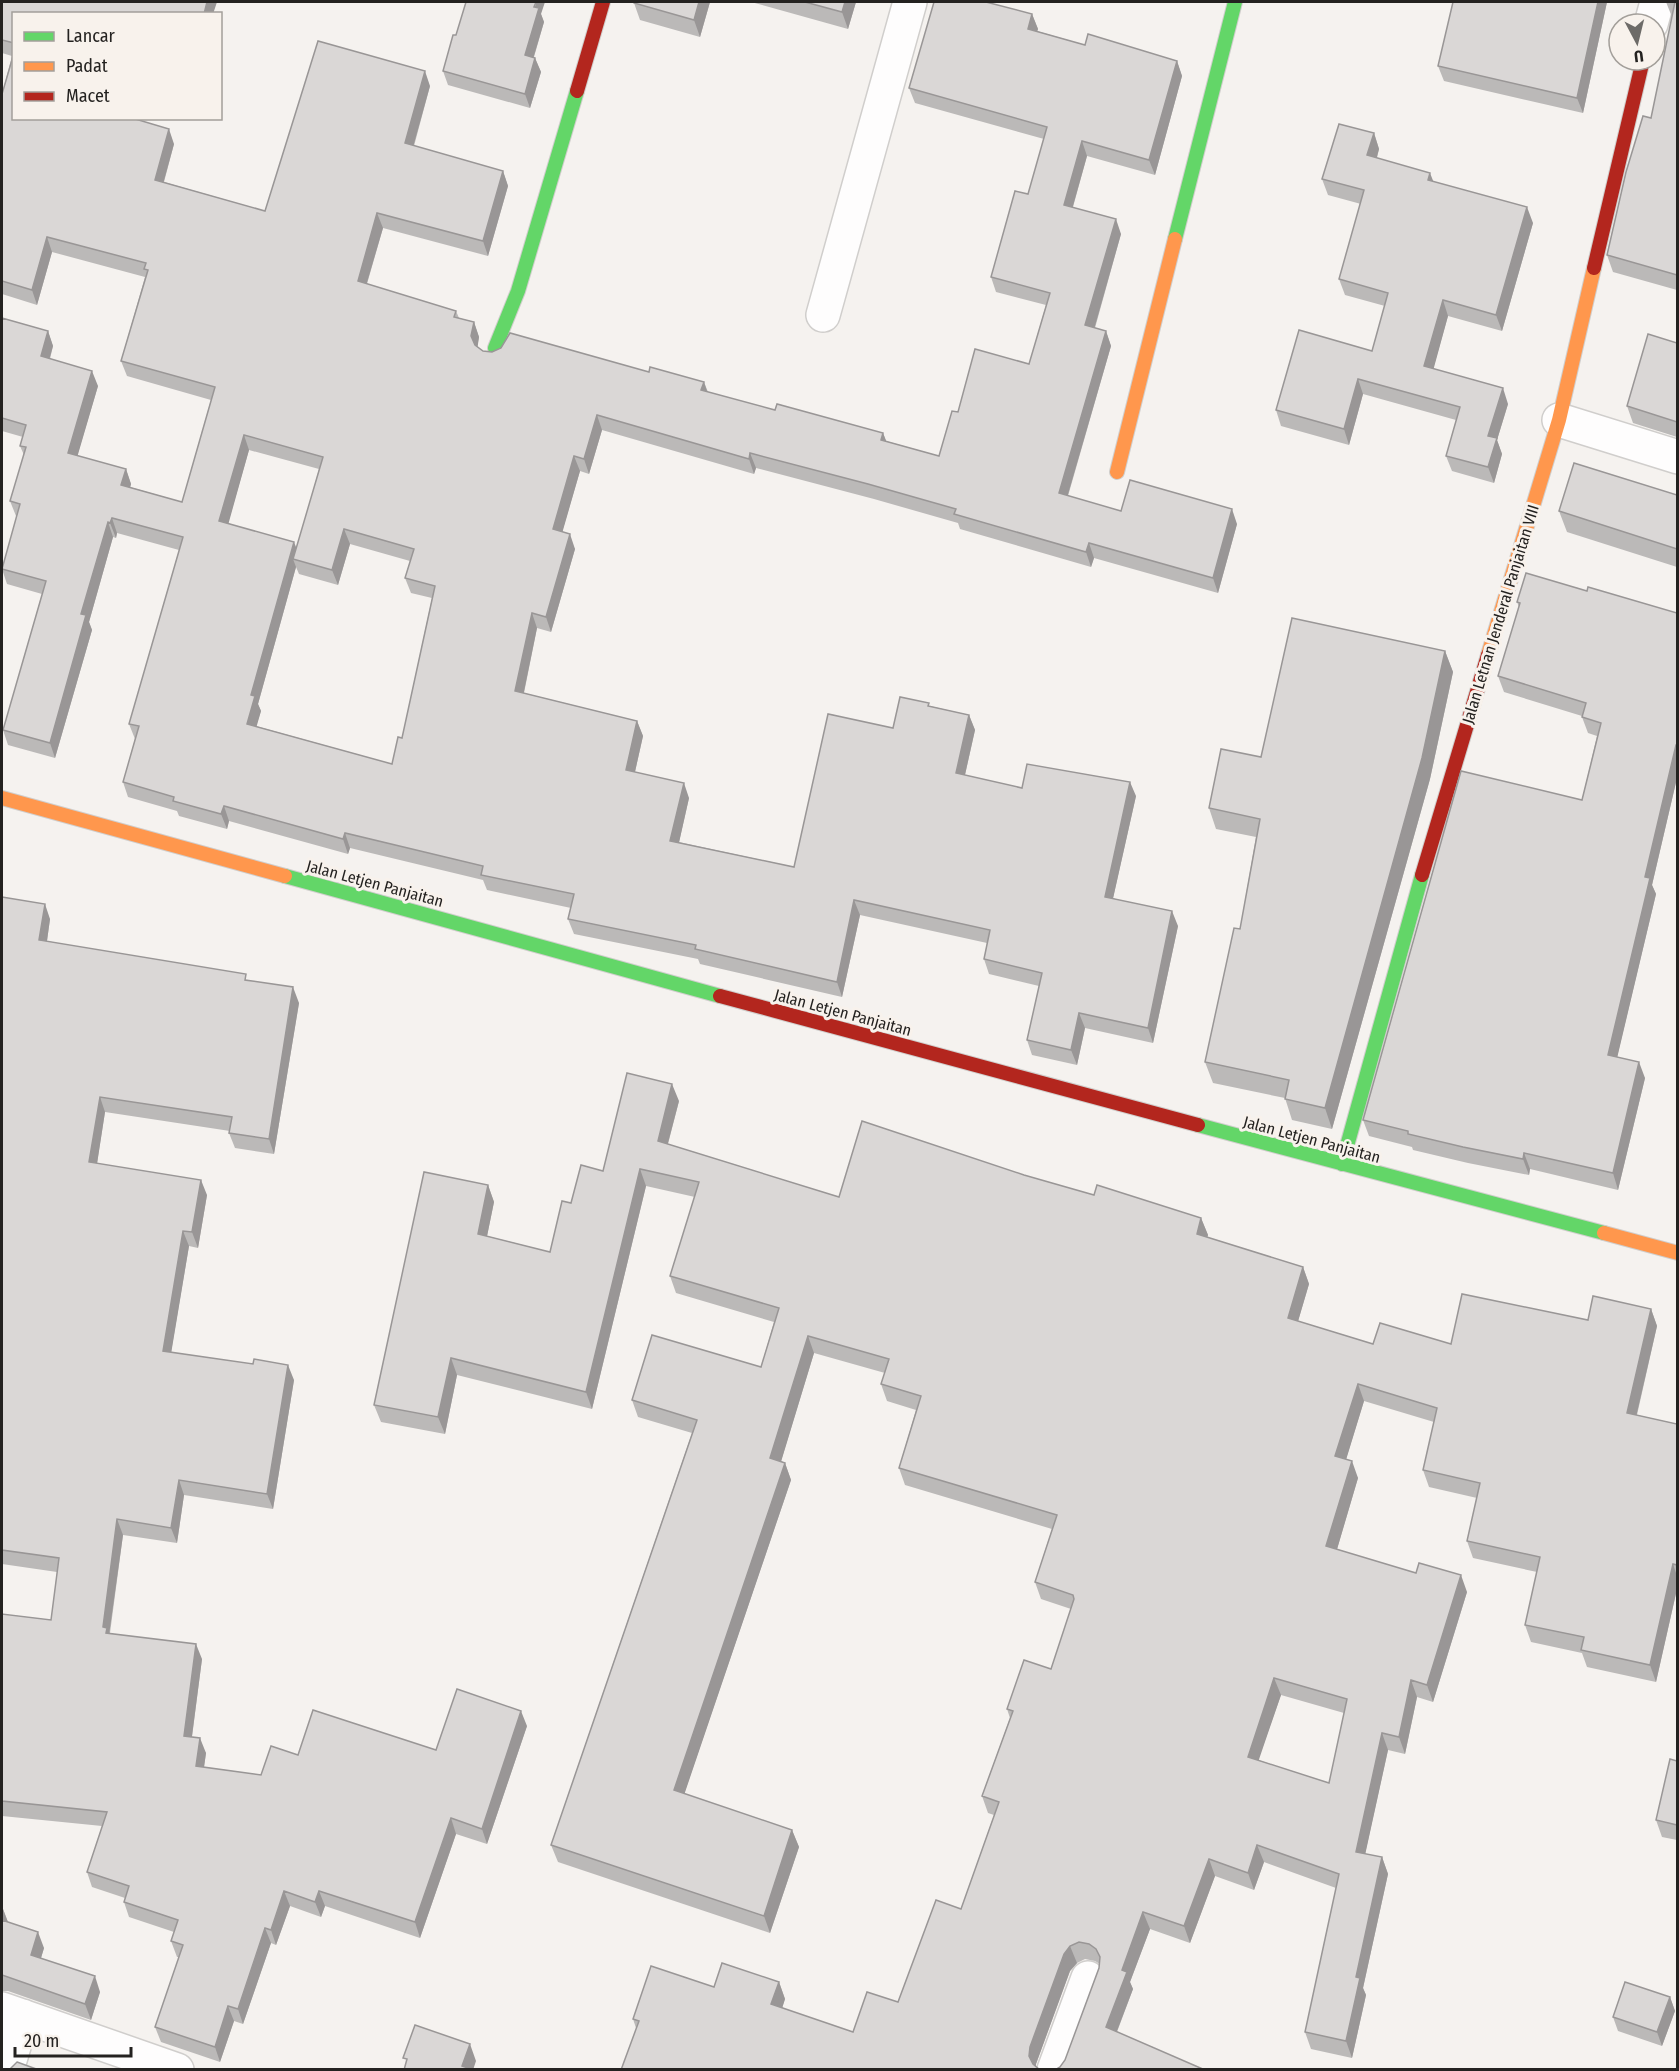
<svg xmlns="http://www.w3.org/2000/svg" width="1679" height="2071" font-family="'Fira Sans Condensed',sans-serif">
  <rect width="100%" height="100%" fill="#f5f2ef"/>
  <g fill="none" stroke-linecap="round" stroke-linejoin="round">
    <!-- street casing -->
    <g stroke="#d0cecc" stroke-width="36">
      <path id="street" d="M1651,24L1657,2
        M823,315L910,2
        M1559,420L1678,457
        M2,2009L177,2070
        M7,2070L23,2016
        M1054,2070L1088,1978"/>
    </g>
    <!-- fast casing -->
    <g stroke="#d0cecc" stroke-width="16">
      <path id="fast" d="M1175,239L1235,2
        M495,348L518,291L577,91
        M285,876L720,996
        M1198,1125L1604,1233
        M1342,1164L1422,875"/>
    </g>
    <!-- slow casing -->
    <g stroke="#d0cecc" stroke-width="16">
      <path id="slow" d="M1117,472L1175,239
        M1488,655L1559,420L1594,268
        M2,798L285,876
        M1604,1233L1678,1253"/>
    </g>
    <!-- jam casing -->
    <g stroke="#d0cecc" stroke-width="16">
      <path id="jam" d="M577,91L603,2
        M1594,268L1643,60
        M1422,875L1488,655
        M720,996L1198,1125"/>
    </g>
    <!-- street -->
    <use href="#street" stroke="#fefdfd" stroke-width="33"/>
    <!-- fast -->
    <use href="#fast" stroke="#63d668" stroke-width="14"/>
    <!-- slow -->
    <use href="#slow" stroke="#ff974d" stroke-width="14"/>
    <!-- jam -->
    <use href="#jam" stroke="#b3261e" stroke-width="14"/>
  </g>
  <!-- wall -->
  <path fill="#bbb9b8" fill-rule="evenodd" d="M2,2L14,14V118L174,144L164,182L265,211L430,86L414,146L503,171L508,186L488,256L383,228L367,284L456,311L459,318L474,322L479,337L477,347L483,351L649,372L704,382L708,392L775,410L883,433L886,441L939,456L958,412L1029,364L1046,305L996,292L991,277L1028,194L1044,139L915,103L909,88L1032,14L1038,29L1037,31L1085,45L1177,61L1182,76L1155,175L1087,156L1073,207L1121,234L1095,328L1106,331L1111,346L1068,496L1121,511L1237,524L1218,593L1094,558L1091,567L960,529L958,523L874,499L756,468L754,474L602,430L589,474L580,471L562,532L575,549L551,632L537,628L524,693L637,721L643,736L635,772L689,798L679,842L794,867L893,728L930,706L969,715L975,730L965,775L1022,788L1136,796L1113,898L1178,926L1153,1043L1085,1028L1077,1065L1032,1055L1027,1040L1039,986L989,974L984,959L987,943L860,915L842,997L700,964L698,959L574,934L568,919L571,908L487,890L483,880L350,848L348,854L229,821L227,829L179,816L177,811L128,797L123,782L135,739L129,724L179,550L117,533L116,538L113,537L89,622L92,630L55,758L8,745L3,730L42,594L7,584L2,569L17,516H16L10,501L24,455L20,446L23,437L2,431V318L48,331L53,346L50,359L98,386L77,456L126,469L131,484L130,487L182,502L211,400L127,376L121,361L145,277L52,252L37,305L2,294V94L12,56L2,53ZM249,450L319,469L297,549L228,523ZM350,544L410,561L405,578L411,593L432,598L402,738L392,764L256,726L261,711L258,704L296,567L299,574L338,585Z
    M634,2H710L700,37L640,20L634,3Z
    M751,2H856L848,29Z
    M1453,2H1607L1583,113L1444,81L1438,66Z
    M1666,2H1677V290L1613,272L1607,255L1651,118L1672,17Z
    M541,14L544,22L534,57L535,58L541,72L530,108L448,85L443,71L456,35Z
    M1374,133L1379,149L1377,158L1533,223L1502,331L1448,316L1433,369L1508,404L1497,440L1502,454L1494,483L1452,471L1446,456L1456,420L1363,394L1349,445L1281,426L1276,410L1372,351L1385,306L1345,295L1339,279L1361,204L1328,195L1322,179Z
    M1677,343V437L1633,423L1627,406Z
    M1677,495V567L1567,532L1559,511Z
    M1587,591L1677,613V778L1652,885L1656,894L1617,1057L1645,1078L1618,1190L1530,1169L1529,1175L1468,1163L1413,1150L1412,1147L1369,1136L1363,1120L1582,800L1597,736L1588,733L1582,717V716L1504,692L1498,676L1519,607L1517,602Z
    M1445,651L1453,672L1430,779L1332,1129L1292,1120L1285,1098L1213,1083L1205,1062L1240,929L1256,837L1216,829L1209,808L1261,757Z
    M2,897L50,919L47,941L248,980L299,1003L274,1154L235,1148L229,1133L230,1131L105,1112L97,1163L207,1195L198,1248L189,1246L171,1352L294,1380L273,1509L184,1495L177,1543L123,1535L110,1633L202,1659L192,1737L206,1753L204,1767L261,1775L298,1755L436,1750L527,1726L487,1844L456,1834L420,1938L325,1906L321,1917L290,1906L276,1945L271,1943L243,2024L234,2021L220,2062L161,2042L155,2027L179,1957H177L171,1941L174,1932L129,1917L124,1902L125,1898L92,1887L87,1872L102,1826L2,1816V1614L51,1620L57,1572L2,1564Z
    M679,1101L668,1144L839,1197L1024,1175L1094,1195L1201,1218L1208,1235L1207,1237L1303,1267L1309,1284L1298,1321L1373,1344H1451L1651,1309L1657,1326L1637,1415L1677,1424V1589L1656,1682L1587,1667L1582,1653L1531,1642L1525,1625L1537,1572L1473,1558L1467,1541L1477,1498L1429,1487L1423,1470L1434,1422L1364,1401L1346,1459L1358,1478L1337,1549L1467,1592L1433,1702L1417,1697L1405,1754L1388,1750L1365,1854L1382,1857L1388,1874L1363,1988L1366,1995L1352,2058L1311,2049L1305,2032L1336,1888L1264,1862L1254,1890L1215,1876L1190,1943L1150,1929L1130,1982L1133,1989L1117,2032L1060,2067L1065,2060L1099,1968L1100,1964L1095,1961L1085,1959L1077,1963L1070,1971L1036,2064L636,2028L633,2019L714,1987L779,1982L785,1999L782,2008L853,2032L898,2002L961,1909L994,1815L988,1813L982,1796L1010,1718L1007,1709L1051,1669L1071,1609L1041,1599L1035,1582L1052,1529L905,1485L899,1468L916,1410L887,1401L881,1384L885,1373L814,1353L781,1461L785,1463L791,1480L684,1794L792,1830L799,1847L770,1933L558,1862L551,1845L692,1433L638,1417L632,1400L761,1367L774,1322L676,1293L670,1276L695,1197L646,1186L592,1409L457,1375L445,1434L381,1422L374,1405L488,1185L494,1202L487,1236L550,1252L571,1203L603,1171ZM1281,1695L1344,1713L1329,1783L1258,1760Z
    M1677,1761V1840L1662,1837L1656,1820Z
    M2,1908L3,1909L8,1922L44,1948L41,1958L100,1992L91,2020L8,1991H2Z
    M1670,1997L1675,2011L1662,2046L1618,2031L1613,2017Z"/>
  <!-- shaded-wall -->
  <path fill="#999696" d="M207,2H217L213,14H204Z
    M536,2H545L541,14L544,22L530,69L525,55Z
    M699,2H710L700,37L694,20Z
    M845,2H856L848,29L842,12Z
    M1598,2H1607L1583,113L1577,98Z
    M1032,14L1038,29L1033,44L1028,29Z
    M535,58L541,72L530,108L525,94Z
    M1177,61L1182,76L1155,175L1149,160Z
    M425,71L430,86L410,158L405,143Z
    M169,129L174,144L160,195L155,180Z
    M1374,133L1379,149L1373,171L1367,155Z
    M1082,141L1087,156L1069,220L1064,205Z
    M503,171L508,186L488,256L483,241Z
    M1430,173L1436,188L1428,180Z
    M1527,207L1533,223L1502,331L1496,315Z
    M377,213L383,228L363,296L358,281Z
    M1116,219L1121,234L1091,340L1085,325Z
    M47,237L52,252L37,305L32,290Z
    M1443,300L1448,316L1430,382L1424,366Z
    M474,322L479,337L477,351L471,336Z
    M48,331L53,346L46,371L41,356Z
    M1106,331L1111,346L1064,508L1059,493Z
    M92,371L98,386L74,468L68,453Z
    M1358,379L1363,394L1349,445L1344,429Z
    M704,382L709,397L701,390Z
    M1503,388L1508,404L1497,440L1502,454L1494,483L1488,467V436Z
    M597,415L602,430L589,474L584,459Z
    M883,433L889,448L881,440Z
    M244,435L249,450L225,536L219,521Z
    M750,453L756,468L754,474L749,459Z
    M574,456L580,471L559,544L553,529Z
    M126,469L131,484L127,500L121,485Z
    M1232,509L1237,524L1218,593L1213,578Z
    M112,518L117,533L116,538L110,523Z
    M108,522L113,537L89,622L92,630L55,758L50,743L81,614Z
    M344,529L350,544L338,585L332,570Z
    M570,534L575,549L551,632L546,617Z
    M294,542L300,557L293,559L296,567L258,704L261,711L253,739L247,724L251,695Z
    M1089,543L1094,558L1091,567L1086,552Z
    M532,613L537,628L521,706L515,691Z
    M1445,651L1453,672L1430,779L1332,1129L1325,1108Z
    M969,715L975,730L962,788L956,773Z
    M637,721L643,736L632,785L626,770Z
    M1676,745L1677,749V778L1652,885L1656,894L1614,1071L1608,1055L1645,877Z
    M1130,782L1136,796L1110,912L1105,897Z
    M684,783L689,798L676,856L670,841Z
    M224,806L229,821L227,829L221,814Z
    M345,833L350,848L348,854L343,839Z
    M854,900L860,915L842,997L837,982Z
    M45,904L50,919L45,955L39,940Z
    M1172,911L1178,926L1153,1043L1148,1028Z
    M293,987L299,1003L274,1154L269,1139Z
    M1079,1013L1085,1028L1077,1065L1071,1050Z
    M1639,1062L1645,1078L1618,1190L1613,1173Z
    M672,1084L679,1101L664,1158L658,1141Z
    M100,1097L105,1112L95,1177L89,1162Z
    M1524,1153L1530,1169L1529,1175L1523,1159Z
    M640,1169L646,1186L592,1409L586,1392Z
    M201,1180L207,1195L198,1248L192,1232Z
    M488,1185L494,1202L484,1251L478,1234Z
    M1201,1218L1208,1235L1203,1251L1197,1234Z
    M183,1231L189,1246L169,1366L163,1351Z
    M1303,1267L1309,1284L1294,1335L1288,1318Z
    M1651,1309L1657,1326L1633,1430L1627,1413Z
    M808,1336L814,1353L777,1475L770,1458Z
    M451,1358L457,1375L445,1434L438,1417Z
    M288,1365L294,1380L273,1509L267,1494Z
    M1358,1384L1364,1401L1342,1473L1335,1456Z
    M1352,1461L1358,1478L1333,1563L1326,1546Z
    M785,1463L791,1480L680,1807L674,1790Z
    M179,1480L184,1495L177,1543L171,1528Z
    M117,1519L123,1535L109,1635L112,1648L103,1627Z
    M1673,1564L1677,1576V1589L1656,1682L1650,1665Z
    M1461,1575L1467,1592L1433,1702L1427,1685Z
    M196,1644L202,1659L190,1751L184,1736Z
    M1274,1678L1281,1695L1254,1774L1248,1757Z
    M1411,1680L1417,1697L1405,1754L1399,1737Z
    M521,1711L527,1726L487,1844L482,1829Z
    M1382,1733L1388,1750L1362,1869L1356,1852Z
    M200,1738L206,1753L202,1781L196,1766Z
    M451,1818L456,1834L420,1938L415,1922Z
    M792,1830L799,1847L770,1933L764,1916Z
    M1257,1845L1264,1862L1254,1890L1248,1873Z
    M1382,1857L1388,1874L1363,1988L1366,1995L1352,2058L1346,2041L1356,1977Z
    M1209,1859L1215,1876L1190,1943L1184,1926Z
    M284,1891L290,1906L276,1945L271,1930Z
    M319,1891L325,1906L321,1917L315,1902Z
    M3,1909L9,1925L2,1924V1914Z
    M1143,1912L1150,1929L1130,1982L1133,1989L1112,2044L1106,2027L1122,1970Z
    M265,1928L271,1943L243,2024L238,2009Z
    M38,1932L44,1948L37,1971L31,1955Z
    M1070,1946L1077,1963L1070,1971L1036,2064V2070L1029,2056L1030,2047L1064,1954Z
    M95,1976L100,1992L91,2020L85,2004Z
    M779,1982L785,1999L778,2021L771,2004Z
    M1670,1997L1675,2011L1662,2046L1657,2032Z
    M228,2006L234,2021L220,2062L215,2047Z
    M470,2044L476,2061L473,2070L462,2066Z"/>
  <!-- building -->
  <path fill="#dad7d6" stroke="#999696" stroke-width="1.5" fill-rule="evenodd" d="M2,2H207L204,14H14V43L2,40Z
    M466,2H536L534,7L539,8L525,55L535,58L525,94L443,71L453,35H456Z
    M634,2H699L694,20L634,3Z
    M805,2H845L842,12Z
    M934,2H986L1032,14L1028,29L1085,45L1088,34L1177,61L1149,160L1082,141L1064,205L1116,219L1085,325L1106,331L1059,493L1121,511L1130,480L1232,509L1213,578L1089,543L1086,552L954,514L956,509L868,484L750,453L749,459L597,415L584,459L574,456L553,529L570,534L546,617L532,613L515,691L637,721L626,770L684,783L670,841L794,867L828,714L893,728L900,697L929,703L928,706L969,715L956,773L1022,788L1027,764L1130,782L1105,897L1172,911L1148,1028L1079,1013L1071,1050L1027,1040L1042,973L984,959L990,930L854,900L837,982L695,949L696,945L568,919L574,894L481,875L483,866L345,833L343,839L224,806L221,814L173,801L174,797L123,782L139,726L129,724L183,537L112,518L110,523L108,522L81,614L86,615L50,743L3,730L46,581L2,569L20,504L10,501L26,447L20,446L26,425L2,418V318L48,331L41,356L92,371L68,453L126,469L121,485L182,502L215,387L121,361L148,270L144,269L146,263L47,237L32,290L2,281V94L14,53V118H132L169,129L155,180L265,211L318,41L425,71L405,143L503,171L483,241L377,213L358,281L456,311L454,317L474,322L471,336L475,345L483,351L492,352L501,348L510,333L649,372L650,367L704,382L701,390L775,410L777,404L883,433L881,440L939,456L952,411L958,412L975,349L1029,364L1050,293L991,277L1015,191L1028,194L1047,127L909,88ZM244,435L323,457L293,559L332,570L344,529L414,549L405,578L435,586L402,738L398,737L392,764L247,724L255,696L251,695L294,542L219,521Z
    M1453,2H1598L1577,98L1438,66Z
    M1671,2H1677V275L1607,255L1626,172L1643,116L1651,118L1675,2Z
    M1339,124L1374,133L1367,155L1430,173L1428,180L1527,207L1496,315L1443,300L1424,366L1503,388L1488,436L1497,438L1488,467L1446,456L1460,407L1358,379L1344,429L1276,410L1299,330L1372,351L1388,293L1339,279L1364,190L1322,179Z
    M1648,334L1677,343V422L1627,406Z
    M1574,463L1677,495V549L1559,511Z
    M1526,573L1587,591L1588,587L1677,613V745H1676L1645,877L1650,878L1608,1055L1639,1062L1613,1173L1524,1153L1523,1159L1463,1147L1408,1134V1131L1363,1120L1461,771L1582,800L1601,723L1582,717L1586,703L1498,676L1520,603L1517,602Z
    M1292,618L1445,651L1422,758L1325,1108L1285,1099L1289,1080L1205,1062L1234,928L1240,929L1260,819L1209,808L1221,749L1261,757Z
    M2,897L45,904L39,940L246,974L245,980L293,987L269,1139L229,1133L232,1117L100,1097L89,1162L201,1180L192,1232L183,1231L163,1351L253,1364L254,1359L288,1365L267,1494L179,1480L171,1528L117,1519L103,1627L107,1628L106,1633L196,1644L184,1736L200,1738L196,1766L261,1775L271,1746L298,1755L313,1710L436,1750L457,1689L521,1711L482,1829L451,1818L415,1922L319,1891L315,1902L284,1891L271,1930L265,1928L238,2009L228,2006L215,2047L155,2027L183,1945L171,1941L178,1920L124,1902L129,1886L87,1872L107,1812L2,1801V1614L51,1620L59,1558L2,1550Z
    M627,1073L672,1084L658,1141L839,1197L862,1121L1024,1175L1094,1195L1097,1185L1201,1218L1197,1234L1303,1267L1288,1318L1373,1344L1380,1323L1451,1344L1462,1294L1588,1320L1593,1296L1651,1309L1627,1413L1677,1424V1565L1673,1564L1650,1665L1581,1650L1584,1637L1525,1625L1540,1557L1467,1541L1480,1483L1423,1470L1437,1408L1358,1384L1335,1456L1352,1461L1326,1546L1416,1573L1419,1563L1461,1575L1427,1685L1411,1680L1399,1737L1382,1733L1356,1852L1382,1857L1356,1977L1360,1978L1346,2041L1305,2032L1339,1874L1257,1845L1248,1873L1209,1859L1184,1926L1143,1912L1122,1970L1127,1972L1106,2027L1205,2070H1055L1060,2067L1065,2060L1099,1968L1100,1957L1096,1949L1089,1944L1079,1942L1070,1946L1064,1954L1030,2047L1029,2056L1033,2064L1040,2070H621L639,2021L633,2019L651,1966L714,1987L722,1963L779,1982L771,2004L853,2032L867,1992L898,2002L936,1900L961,1909L999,1802L982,1796L1013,1711L1007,1709L1024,1660L1051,1669L1074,1599L1073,1595L1035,1582L1057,1515L899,1468L921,1396L881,1384L889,1359L808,1336L770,1458L785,1463L674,1790L792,1830L764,1916L551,1845L697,1420L632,1400L652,1335L761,1367L779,1308L670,1276L699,1182L640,1169L586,1392L451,1358L438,1417L374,1405L424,1172L488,1185L478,1234L550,1252L562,1201L571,1203L581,1165L603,1171ZM1274,1678L1347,1699L1329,1783L1248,1757Z
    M1670,1759L1677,1761V1825L1656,1820Z
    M2,1920L38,1932L31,1955L95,1976L85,2004L2,1975Z
    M1625,1982L1670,1997L1657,2032L1613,2017Z
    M415,2025L470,2044L462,2066L474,2070H404L407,2059L403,2058Z
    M17,2062L39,2070H9Z"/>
  <g text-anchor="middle" stroke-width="6" stroke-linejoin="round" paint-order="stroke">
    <!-- street labels -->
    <g font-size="16" fill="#242220" stroke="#f8f2ec">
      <text transform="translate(1500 614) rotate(-73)" y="6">Jalan Letnan Jenderal Panjaitan VIII</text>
      <text transform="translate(375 883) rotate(15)" y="6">Jalan Letjen Panjaitan</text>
      <text transform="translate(843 1012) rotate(15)" y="6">Jalan Letjen Panjaitan</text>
      <text transform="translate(1312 1139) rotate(15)" y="6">Jalan Letjen Panjaitan</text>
    </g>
  </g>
  <!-- border -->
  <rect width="1679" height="2071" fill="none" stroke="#242220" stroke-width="6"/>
  <!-- legend -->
  <rect x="12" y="12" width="210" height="108" fill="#f8f2ec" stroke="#a39f9a" stroke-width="1.5"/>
  <rect x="24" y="32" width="30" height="9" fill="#63d668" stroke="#a39f9a" stroke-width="1.5"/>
  <text x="66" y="42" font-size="18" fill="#242220">Lancar</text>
  <rect x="24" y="62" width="30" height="9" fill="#ff974d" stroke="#a39f9a" stroke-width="1.5"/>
  <text x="66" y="72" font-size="18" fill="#242220">Padat</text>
  <rect x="24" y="92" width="30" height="9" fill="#b3261e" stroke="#a39f9a" stroke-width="1.5"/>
  <text x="66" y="102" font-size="18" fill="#242220">Macet</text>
  <!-- north arrow -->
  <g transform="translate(1637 42) rotate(173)"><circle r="28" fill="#f8f2ec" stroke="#a39f9a" stroke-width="1.5"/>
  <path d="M0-4.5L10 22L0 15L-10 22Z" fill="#6d6b68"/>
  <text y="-9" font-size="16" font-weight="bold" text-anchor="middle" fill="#242220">U</text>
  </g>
  <!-- scale -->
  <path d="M15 2047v9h116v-9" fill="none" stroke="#242220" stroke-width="3"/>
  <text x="24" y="2047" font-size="18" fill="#242220" stroke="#f8f2ec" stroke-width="4.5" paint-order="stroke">20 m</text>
</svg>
